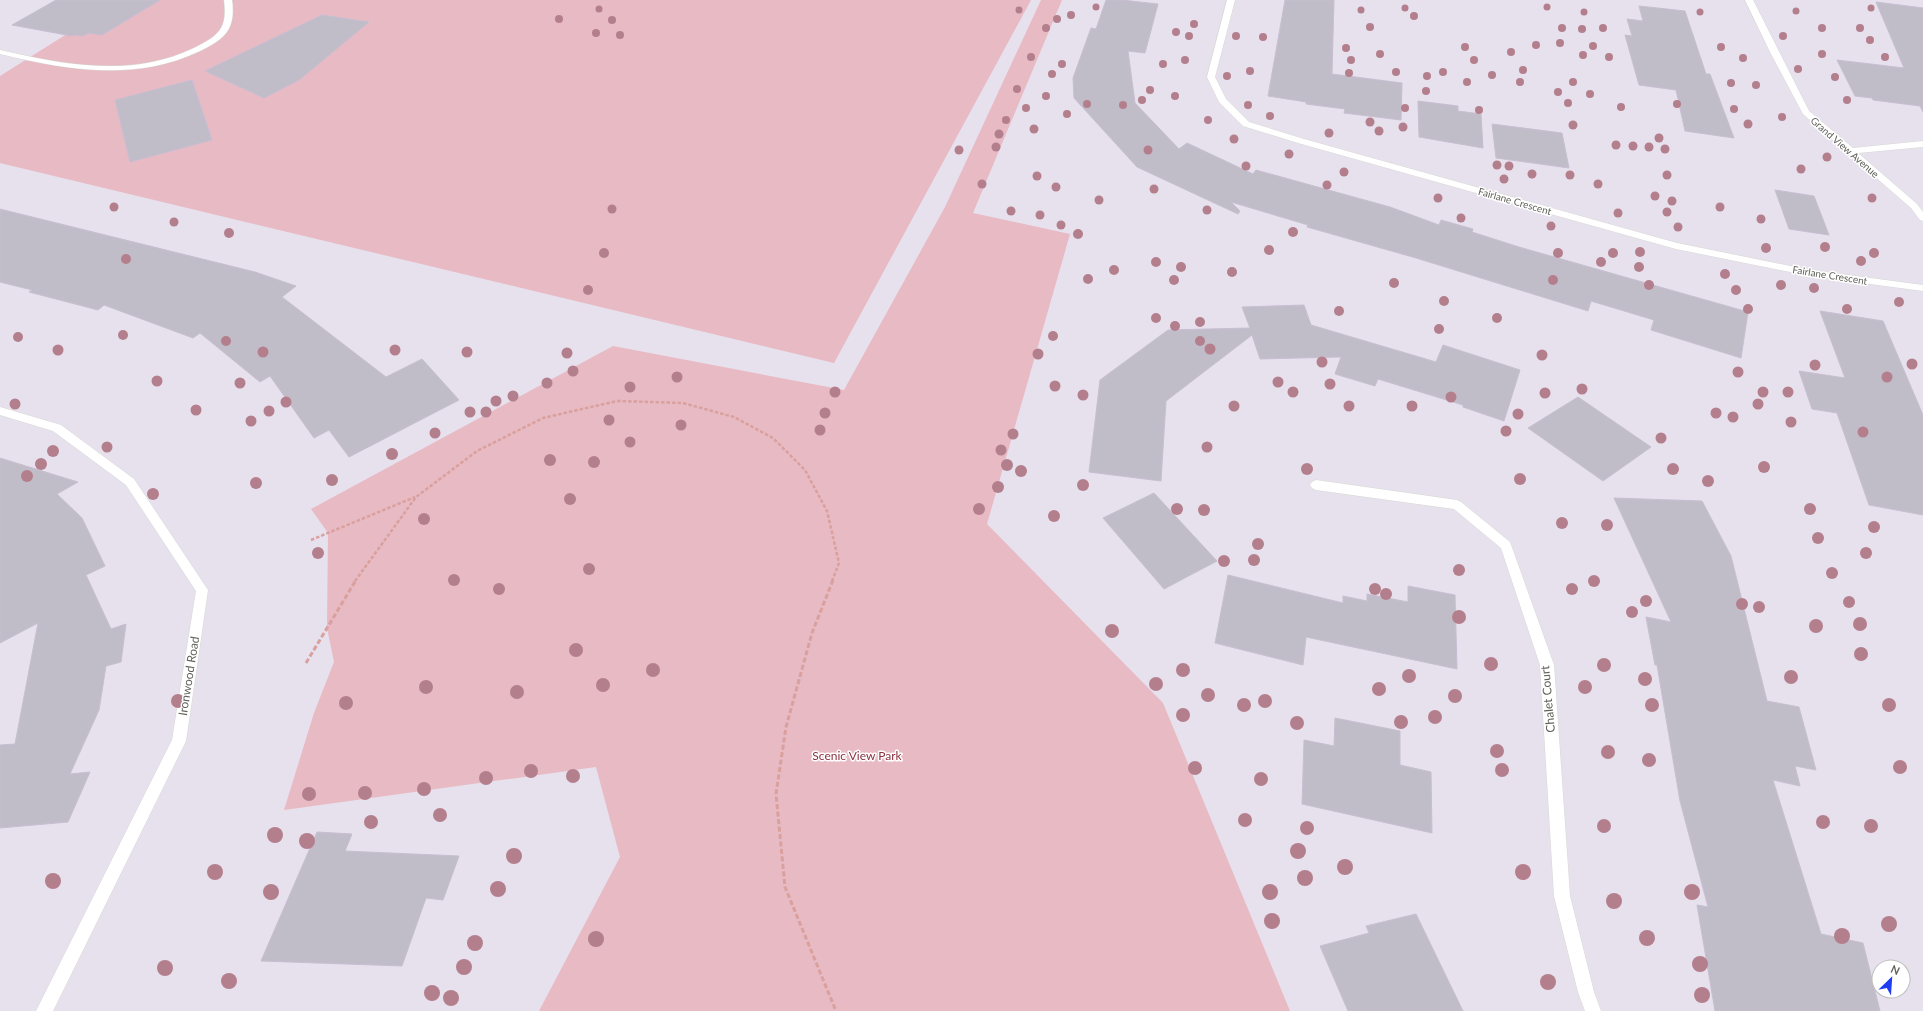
<svg xmlns="http://www.w3.org/2000/svg" width="1923" height="1011" font-family="Lato,sans-serif">
  <rect width="100%" height="100%" fill="#e7e0ed"/>
  <!-- green -->
  <path fill="#e7bac4" d="M121,0H1031L834,363L0,163V76Z
    M1041,0H1062L973,213L1070,234L987,524L1163,703L1290,1011H539L620,857L596,767L284,810L314,713L334,662L327,628L328,533L311,509L613,346L844,390L945,207Z"/>
  <!-- building -->
  <path fill="#c1bdc8" stroke="#c8bed2" d="M56,0H160L102,35L89,33L83,36L74,35L72,36L12,25Z
    M1106,0H1122L1158,4L1145,53L1128,51L1135,103L1179,149L1187,143L1253,174L1256,170L1390,207L1439,225L1441,220L1473,229L1472,232L1519,247L1748,312L1741,358L1651,330L1654,320L1591,301L1588,311L1416,258L1307,227L1308,225L1231,202L1240,211L1238,214L1137,167L1074,98L1073,78L1091,28L1096,29Z
    M1285,0H1334L1332,74L1402,83L1401,120L1344,113L1345,109L1306,104V102L1268,96Z
    M1876,2L1923,8V112L1920,106L1873,100L1872,98L1855,96L1837,60L1904,68Z
    M1639,6L1685,11L1706,74H1710L1734,138L1685,131L1676,90L1639,85L1625,35L1632,36L1627,19L1643,21Z
    M322,15L369,22L299,80L264,98L205,71Z
    M192,80L212,140L130,162L115,100Z
    M1418,101L1458,106V111L1481,114L1483,148L1419,137Z
    M1492,124L1562,133L1569,168L1496,158Z
    M1775,190L1814,196L1829,235L1789,229Z
    M0,209L255,272L296,286L282,297L386,377L422,359L459,400L349,457L329,430L314,438L270,376L260,382L200,333L193,338L104,305L98,310L29,292L32,290L0,282Z
    M1304,305L1311,325L1436,362L1443,345L1520,370L1504,421L1463,407V405L1378,379L1375,386L1335,374L1341,357L1260,359L1252,335L1166,401L1161,481L1089,472L1100,380L1168,330L1250,328L1242,307Z
    M1820,311L1883,321L1923,415V515L1869,505L1837,413L1812,409L1799,371L1845,378Z
    M1578,397L1651,447L1603,481L1528,428Z
    M0,458L78,482L57,494L82,518L105,566L86,575L111,629L126,624L121,662L106,666L99,710L70,774L90,772L68,822L0,828V745L15,744L38,623L0,643Z
    M1154,493L1217,561L1164,589L1103,518Z
    M1614,498L1702,501L1731,556L1767,701L1799,707L1816,770L1795,766L1800,786L1773,780L1821,934L1863,943L1880,1011H1715L1697,905L1708,907L1680,801L1657,665H1655L1646,617L1671,622Z
    M1228,575L1343,603V596L1367,601V594L1408,602V586L1455,595L1457,669L1306,637L1303,665L1215,643Z
    M1335,718L1400,731V765L1431,772L1432,833L1302,804L1304,740L1334,746Z
    M317,832L352,834L345,851L459,856L443,900L426,898L402,966L261,961Z
    M1416,914L1463,1011H1348L1320,946L1369,933L1366,926Z"/>
  <g fill="none" stroke-linecap="round" stroke-linejoin="round">
    <!-- lane casing -->
    <g stroke="#d7dbd3" stroke-width="1">
      <path id="lane" d="M224,0H232C236,29 225,39 200,51C135,82 67,70 0,54V50C64,65 132,78 194,48C218,36 228,29 224,0Z"/>
    </g>
    <!-- street casing -->
    <g stroke="#d7dbd3" stroke-width="1">
      <path id="street" d="M1227,0H1235L1215,77L1226,99L1249,122L1304,139L1677,243L1810,270L1923,285V291L1810,276L1676,249L1298,143L1243,126L1219,102L1207,77Z
        M1745,0H1753L1809,111L1853,148L1923,141V147L1858,153L1917,204L1923,212V221L1920,220L1911,208L1803,114L1770,52Z
        M0,407L61,425L134,479L208,590L186,741L53,1011H36L172,740L196,591L126,485L53,431L0,415Z
        M1316,480L1457,500L1461,502L1510,542L1554,665L1570,896L1594,992L1601,1011H1585L1578,992L1554,896L1540,665L1501,548L1454,509L1316,490L1312,488L1310,485L1312,482Z"/>
    </g>
    <!-- path-far1 -->
    <path stroke="#d9a09d" stroke-width="2.5" stroke-dasharray="3.5 2" stroke-linecap="butt" d="M311,540L415,497
      M355,581L416,497L477,451L543,418L617,401L683,403L734,417L773,438L805,470L827,511L839,563L832,581"/>
    <!-- path -->
    <path stroke="#d9a09d" stroke-width="3" stroke-dasharray="5 2.5" stroke-linecap="butt" d="M833,580L812,633L786,727L776,794L785,887L836,1011
      M306,663L356,580"/>
    <!-- lane -->
    <use href="#lane" fill="#fff" fill-rule="evenodd"/>
    <!-- street -->
    <use href="#street" fill="#fff" fill-rule="evenodd"/>
  </g>
  <!-- trees -->
  <g fill="#b47f8d">
    <circle cx="1096" cy="7" r="3.5"/>
    <circle cx="1547" cy="7" r="3.5"/>
    <circle cx="1405" cy="8" r="3.5"/>
    <circle cx="1871" cy="8" r="3.5"/>
    <circle cx="599" cy="9" r="3.5"/>
    <circle cx="1019" cy="10" r="3.5"/>
    <circle cx="1361" cy="10" r="3.5"/>
    <circle cx="1796" cy="11" r="3.5"/>
    <circle cx="1584" cy="12" r="3.5"/>
    <circle cx="1700" cy="12" r="3.5"/>
    <circle cx="1071" cy="15" r="4"/>
    <circle cx="1414" cy="16" r="4"/>
    <circle cx="559" cy="19" r="4"/>
    <circle cx="1057" cy="19" r="4"/>
    <circle cx="612" cy="20" r="4"/>
    <circle cx="1194" cy="24" r="4"/>
    <circle cx="1370" cy="27" r="4"/>
    <circle cx="1046" cy="28" r="4"/>
    <circle cx="1562" cy="28" r="4"/>
    <circle cx="1603" cy="28" r="4"/>
    <circle cx="1822" cy="28" r="4"/>
    <circle cx="1860" cy="28" r="4"/>
    <circle cx="1582" cy="29" r="4"/>
    <circle cx="1176" cy="32" r="4"/>
    <circle cx="596" cy="33" r="4"/>
    <circle cx="620" cy="35" r="4"/>
    <circle cx="1189" cy="36" r="4"/>
    <circle cx="1236" cy="36" r="4"/>
    <circle cx="1783" cy="36" r="4"/>
    <circle cx="1263" cy="37" r="4"/>
    <circle cx="1870" cy="40" r="4"/>
    <circle cx="1560" cy="43" r="4"/>
    <circle cx="1536" cy="45" r="4"/>
    <circle cx="1593" cy="46" r="4"/>
    <circle cx="1465" cy="47" r="4"/>
    <circle cx="1721" cy="47" r="4"/>
    <circle cx="1346" cy="48" r="4"/>
    <circle cx="1511" cy="52" r="4"/>
    <circle cx="1380" cy="54" r="4"/>
    <circle cx="1822" cy="54" r="4"/>
    <circle cx="1583" cy="55" r="4"/>
    <circle cx="1031" cy="57" r="4"/>
    <circle cx="1609" cy="57" r="4"/>
    <circle cx="1885" cy="57" r="4"/>
    <circle cx="1743" cy="58" r="4"/>
    <circle cx="1185" cy="60" r="4"/>
    <circle cx="1351" cy="60" r="4"/>
    <circle cx="1474" cy="60" r="4"/>
    <circle cx="1062" cy="64" r="4"/>
    <circle cx="1163" cy="64" r="4"/>
    <circle cx="1798" cy="69" r="4"/>
    <circle cx="1523" cy="70" r="4"/>
    <circle cx="1250" cy="71" r="4"/>
    <circle cx="1396" cy="72" r="4"/>
    <circle cx="1443" cy="72" r="4"/>
    <circle cx="1349" cy="73" r="4"/>
    <circle cx="1052" cy="74" r="4"/>
    <circle cx="1492" cy="75" r="4"/>
    <circle cx="1227" cy="76" r="4"/>
    <circle cx="1427" cy="76" r="4"/>
    <circle cx="1835" cy="77" r="4"/>
    <circle cx="1467" cy="82" r="4"/>
    <circle cx="1520" cy="82" r="4"/>
    <circle cx="1573" cy="82" r="4"/>
    <circle cx="1731" cy="83" r="4"/>
    <circle cx="1756" cy="85" r="4"/>
    <circle cx="1017" cy="89" r="4"/>
    <circle cx="1150" cy="90" r="4"/>
    <circle cx="1426" cy="91" r="4"/>
    <circle cx="1558" cy="92" r="4"/>
    <circle cx="1590" cy="94" r="4"/>
    <circle cx="1046" cy="96" r="4"/>
    <circle cx="1175" cy="96" r="4"/>
    <circle cx="1142" cy="100" r="4"/>
    <circle cx="1847" cy="100" r="4"/>
    <circle cx="1568" cy="103" r="4"/>
    <circle cx="1087" cy="104" r="4"/>
    <circle cx="1677" cy="104" r="4"/>
    <circle cx="1123" cy="105" r="4"/>
    <circle cx="1248" cy="105" r="4"/>
    <circle cx="1621" cy="107" r="4"/>
    <circle cx="1026" cy="108" r="4"/>
    <circle cx="1405" cy="108" r="4"/>
    <circle cx="1734" cy="109" r="4"/>
    <circle cx="1479" cy="110" r="4"/>
    <circle cx="1067" cy="114" r="4"/>
    <circle cx="1270" cy="116" r="4"/>
    <circle cx="1782" cy="117" r="4"/>
    <circle cx="1006" cy="120" r="4"/>
    <circle cx="1208" cy="120" r="4"/>
    <circle cx="1370" cy="122" r="4.5"/>
    <circle cx="1748" cy="124" r="4.5"/>
    <circle cx="1573" cy="125" r="4.5"/>
    <circle cx="1403" cy="127" r="4.5"/>
    <circle cx="1034" cy="129" r="4.5"/>
    <circle cx="1379" cy="131" r="4.5"/>
    <circle cx="1329" cy="133" r="4.5"/>
    <circle cx="999" cy="134" r="4.5"/>
    <circle cx="1659" cy="138" r="4.5"/>
    <circle cx="1234" cy="139" r="4.5"/>
    <circle cx="1616" cy="145" r="4.5"/>
    <circle cx="1633" cy="146" r="4.5"/>
    <circle cx="996" cy="147" r="4.5"/>
    <circle cx="1649" cy="147" r="4.5"/>
    <circle cx="1665" cy="149" r="4.5"/>
    <circle cx="959" cy="150" r="4.5"/>
    <circle cx="1148" cy="150" r="4.5"/>
    <circle cx="1289" cy="154" r="4.5"/>
    <circle cx="1827" cy="157" r="4.5"/>
    <circle cx="1497" cy="165" r="4.5"/>
    <circle cx="1246" cy="166" r="4.5"/>
    <circle cx="1509" cy="166" r="4.5"/>
    <circle cx="1801" cy="169" r="4.5"/>
    <circle cx="1344" cy="172" r="4.5"/>
    <circle cx="1532" cy="174" r="4.5"/>
    <circle cx="1570" cy="175" r="4.5"/>
    <circle cx="1667" cy="175" r="4.5"/>
    <circle cx="1037" cy="176" r="4.5"/>
    <circle cx="1504" cy="179" r="4.5"/>
    <circle cx="982" cy="184" r="4.5"/>
    <circle cx="1598" cy="184" r="4.5"/>
    <circle cx="1327" cy="185" r="4.5"/>
    <circle cx="1056" cy="187" r="4.5"/>
    <circle cx="1154" cy="189" r="4.5"/>
    <circle cx="1655" cy="196" r="4.5"/>
    <circle cx="1438" cy="198" r="4.5"/>
    <circle cx="1872" cy="198" r="4.5"/>
    <circle cx="1099" cy="200" r="4.5"/>
    <circle cx="1672" cy="201" r="4.5"/>
    <circle cx="114" cy="207" r="4.5"/>
    <circle cx="1720" cy="207" r="4.5"/>
    <circle cx="612" cy="209" r="4.5"/>
    <circle cx="1207" cy="210" r="4.5"/>
    <circle cx="1011" cy="211" r="4.5"/>
    <circle cx="1667" cy="212" r="4.5"/>
    <circle cx="1618" cy="213" r="4.5"/>
    <circle cx="1040" cy="215" r="4.5"/>
    <circle cx="1461" cy="218" r="4.5"/>
    <circle cx="1761" cy="219" r="4.5"/>
    <circle cx="174" cy="222" r="4.5"/>
    <circle cx="1061" cy="225" r="4.5"/>
    <circle cx="1551" cy="226" r="4.5"/>
    <circle cx="1678" cy="227" r="4.5"/>
    <circle cx="1293" cy="232" r="5"/>
    <circle cx="229" cy="233" r="5"/>
    <circle cx="1078" cy="234" r="5"/>
    <circle cx="1825" cy="247" r="5"/>
    <circle cx="1766" cy="248" r="5"/>
    <circle cx="1269" cy="250" r="5"/>
    <circle cx="1640" cy="252" r="5"/>
    <circle cx="604" cy="253" r="5"/>
    <circle cx="1558" cy="253" r="5"/>
    <circle cx="1613" cy="253" r="5"/>
    <circle cx="1874" cy="253" r="5"/>
    <circle cx="126" cy="259" r="5"/>
    <circle cx="1861" cy="261" r="5"/>
    <circle cx="1156" cy="262" r="5"/>
    <circle cx="1601" cy="262" r="5"/>
    <circle cx="1181" cy="267" r="5"/>
    <circle cx="1639" cy="267" r="5"/>
    <circle cx="1114" cy="270" r="5"/>
    <circle cx="1232" cy="272" r="5"/>
    <circle cx="1725" cy="274" r="5"/>
    <circle cx="1088" cy="279" r="5"/>
    <circle cx="1174" cy="280" r="5"/>
    <circle cx="1553" cy="280" r="5"/>
    <circle cx="1394" cy="283" r="5"/>
    <circle cx="1649" cy="285" r="5"/>
    <circle cx="1781" cy="285" r="5"/>
    <circle cx="1814" cy="288" r="5"/>
    <circle cx="588" cy="290" r="5"/>
    <circle cx="1736" cy="290" r="5"/>
    <circle cx="1444" cy="301" r="5"/>
    <circle cx="1899" cy="302" r="5"/>
    <circle cx="1748" cy="309" r="5"/>
    <circle cx="1847" cy="309" r="5"/>
    <circle cx="1339" cy="311" r="5"/>
    <circle cx="1156" cy="318" r="5"/>
    <circle cx="1497" cy="318" r="5"/>
    <circle cx="1200" cy="322" r="5"/>
    <circle cx="1175" cy="326" r="5"/>
    <circle cx="1439" cy="329" r="5"/>
    <circle cx="123" cy="335" r="5"/>
    <circle cx="1053" cy="336" r="5"/>
    <circle cx="18" cy="337" r="5"/>
    <circle cx="226" cy="341" r="5"/>
    <circle cx="1200" cy="341" r="5"/>
    <circle cx="1210" cy="349" r="5.5"/>
    <circle cx="58" cy="350" r="5.5"/>
    <circle cx="395" cy="350" r="5.5"/>
    <circle cx="263" cy="352" r="5.5"/>
    <circle cx="467" cy="352" r="5.5"/>
    <circle cx="567" cy="353" r="5.5"/>
    <circle cx="1038" cy="354" r="5.5"/>
    <circle cx="1542" cy="355" r="5.5"/>
    <circle cx="1322" cy="362" r="5.5"/>
    <circle cx="1912" cy="364" r="5.5"/>
    <circle cx="1815" cy="365" r="5.5"/>
    <circle cx="573" cy="371" r="5.5"/>
    <circle cx="1738" cy="372" r="5.5"/>
    <circle cx="677" cy="377" r="5.5"/>
    <circle cx="1887" cy="377" r="5.5"/>
    <circle cx="157" cy="381" r="5.5"/>
    <circle cx="1278" cy="382" r="5.5"/>
    <circle cx="240" cy="383" r="5.5"/>
    <circle cx="547" cy="383" r="5.5"/>
    <circle cx="1330" cy="384" r="5.5"/>
    <circle cx="1055" cy="386" r="5.5"/>
    <circle cx="630" cy="387" r="5.5"/>
    <circle cx="1582" cy="389" r="5.5"/>
    <circle cx="835" cy="392" r="5.5"/>
    <circle cx="1293" cy="392" r="5.5"/>
    <circle cx="1763" cy="392" r="5.5"/>
    <circle cx="1788" cy="392" r="5.5"/>
    <circle cx="1545" cy="393" r="5.5"/>
    <circle cx="1083" cy="395" r="5.5"/>
    <circle cx="513" cy="396" r="5.5"/>
    <circle cx="1451" cy="397" r="5.5"/>
    <circle cx="496" cy="401" r="5.5"/>
    <circle cx="286" cy="402" r="5.5"/>
    <circle cx="15" cy="404" r="5.5"/>
    <circle cx="1758" cy="404" r="5.5"/>
    <circle cx="1234" cy="406" r="5.5"/>
    <circle cx="1349" cy="406" r="5.5"/>
    <circle cx="1412" cy="406" r="5.5"/>
    <circle cx="196" cy="410" r="5.5"/>
    <circle cx="269" cy="411" r="5.5"/>
    <circle cx="470" cy="412" r="5.5"/>
    <circle cx="486" cy="412" r="5.5"/>
    <circle cx="825" cy="413" r="5.5"/>
    <circle cx="1716" cy="413" r="5.5"/>
    <circle cx="1518" cy="414" r="5.5"/>
    <circle cx="1733" cy="417" r="5.5"/>
    <circle cx="609" cy="420" r="5.5"/>
    <circle cx="251" cy="421" r="5.5"/>
    <circle cx="1791" cy="422" r="5.5"/>
    <circle cx="681" cy="425" r="5.5"/>
    <circle cx="820" cy="430" r="5.5"/>
    <circle cx="1506" cy="431" r="5.5"/>
    <circle cx="1863" cy="432" r="5.5"/>
    <circle cx="435" cy="433" r="5.5"/>
    <circle cx="1013" cy="434" r="5.5"/>
    <circle cx="1661" cy="438" r="5.5"/>
    <circle cx="630" cy="442" r="5.5"/>
    <circle cx="107" cy="447" r="5.5"/>
    <circle cx="1207" cy="447" r="5.5"/>
    <circle cx="1001" cy="450" r="5.5"/>
    <circle cx="53" cy="451" r="6"/>
    <circle cx="392" cy="454" r="6"/>
    <circle cx="550" cy="460" r="6"/>
    <circle cx="594" cy="462" r="6"/>
    <circle cx="41" cy="464" r="6"/>
    <circle cx="1007" cy="465" r="6"/>
    <circle cx="1764" cy="467" r="6"/>
    <circle cx="1307" cy="469" r="6"/>
    <circle cx="1673" cy="469" r="6"/>
    <circle cx="1021" cy="471" r="6"/>
    <circle cx="27" cy="476" r="6"/>
    <circle cx="1520" cy="479" r="6"/>
    <circle cx="332" cy="480" r="6"/>
    <circle cx="1708" cy="481" r="6"/>
    <circle cx="256" cy="483" r="6"/>
    <circle cx="1083" cy="485" r="6"/>
    <circle cx="998" cy="487" r="6"/>
    <circle cx="153" cy="494" r="6"/>
    <circle cx="570" cy="499" r="6"/>
    <circle cx="979" cy="509" r="6"/>
    <circle cx="1177" cy="509" r="6"/>
    <circle cx="1810" cy="509" r="6"/>
    <circle cx="1204" cy="510" r="6"/>
    <circle cx="1054" cy="516" r="6"/>
    <circle cx="424" cy="519" r="6"/>
    <circle cx="1562" cy="523" r="6"/>
    <circle cx="1607" cy="525" r="6"/>
    <circle cx="1874" cy="527" r="6"/>
    <circle cx="1818" cy="538" r="6"/>
    <circle cx="1258" cy="544" r="6"/>
    <circle cx="318" cy="553" r="6"/>
    <circle cx="1866" cy="553" r="6"/>
    <circle cx="1254" cy="560" r="6"/>
    <circle cx="1224" cy="561" r="6"/>
    <circle cx="589" cy="569" r="6"/>
    <circle cx="1459" cy="570" r="6"/>
    <circle cx="1832" cy="573" r="6"/>
    <circle cx="454" cy="580" r="6"/>
    <circle cx="1594" cy="581" r="6"/>
    <circle cx="499" cy="589" r="6"/>
    <circle cx="1375" cy="589" r="6"/>
    <circle cx="1572" cy="589" r="6"/>
    <circle cx="1386" cy="594" r="6"/>
    <circle cx="1646" cy="601" r="6"/>
    <circle cx="1849" cy="602" r="6"/>
    <circle cx="1742" cy="604" r="6"/>
    <circle cx="1759" cy="607" r="6"/>
    <circle cx="1632" cy="612" r="6"/>
    <circle cx="1459" cy="617" r="7"/>
    <circle cx="1860" cy="624" r="7"/>
    <circle cx="1816" cy="626" r="7"/>
    <circle cx="1112" cy="631" r="7"/>
    <circle cx="576" cy="650" r="7"/>
    <circle cx="1861" cy="654" r="7"/>
    <circle cx="1491" cy="664" r="7"/>
    <circle cx="1604" cy="665" r="7"/>
    <circle cx="653" cy="670" r="7"/>
    <circle cx="1183" cy="670" r="7"/>
    <circle cx="1409" cy="676" r="7"/>
    <circle cx="1791" cy="677" r="7"/>
    <circle cx="1645" cy="679" r="7"/>
    <circle cx="1156" cy="684" r="7"/>
    <circle cx="603" cy="685" r="7"/>
    <circle cx="426" cy="687" r="7"/>
    <circle cx="1585" cy="687" r="7"/>
    <circle cx="1379" cy="689" r="7"/>
    <circle cx="517" cy="692" r="7"/>
    <circle cx="1208" cy="695" r="7"/>
    <circle cx="1455" cy="696" r="7"/>
    <circle cx="178" cy="701" r="7"/>
    <circle cx="1265" cy="701" r="7"/>
    <circle cx="346" cy="703" r="7"/>
    <circle cx="1244" cy="705" r="7"/>
    <circle cx="1652" cy="705" r="7"/>
    <circle cx="1889" cy="705" r="7"/>
    <circle cx="1183" cy="715" r="7"/>
    <circle cx="1435" cy="717" r="7"/>
    <circle cx="1401" cy="722" r="7"/>
    <circle cx="1297" cy="723" r="7"/>
    <circle cx="1497" cy="751" r="7"/>
    <circle cx="1608" cy="752" r="7"/>
    <circle cx="1649" cy="760" r="7"/>
    <circle cx="1900" cy="767" r="7"/>
    <circle cx="1195" cy="768" r="7"/>
    <circle cx="1502" cy="770" r="7"/>
    <circle cx="531" cy="771" r="7"/>
    <circle cx="573" cy="776" r="7"/>
    <circle cx="486" cy="778" r="7"/>
    <circle cx="1261" cy="779" r="7"/>
    <circle cx="424" cy="789" r="7"/>
    <circle cx="365" cy="793" r="7"/>
    <circle cx="309" cy="794" r="7"/>
    <circle cx="440" cy="815" r="7"/>
    <circle cx="1245" cy="820" r="7"/>
    <circle cx="371" cy="822" r="7"/>
    <circle cx="1823" cy="822" r="7"/>
    <circle cx="1604" cy="826" r="7"/>
    <circle cx="1871" cy="826" r="7"/>
    <circle cx="1307" cy="828" r="7"/>
    <circle cx="275" cy="835" r="8"/>
    <circle cx="307" cy="841" r="8"/>
    <circle cx="1298" cy="851" r="8"/>
    <circle cx="514" cy="856" r="8"/>
    <circle cx="1345" cy="867" r="8"/>
    <circle cx="215" cy="872" r="8"/>
    <circle cx="1523" cy="872" r="8"/>
    <circle cx="1305" cy="878" r="8"/>
    <circle cx="53" cy="881" r="8"/>
    <circle cx="498" cy="889" r="8"/>
    <circle cx="271" cy="892" r="8"/>
    <circle cx="1270" cy="892" r="8"/>
    <circle cx="1692" cy="892" r="8"/>
    <circle cx="1614" cy="901" r="8"/>
    <circle cx="1272" cy="921" r="8"/>
    <circle cx="1889" cy="924" r="8"/>
    <circle cx="1842" cy="936" r="8"/>
    <circle cx="1647" cy="938" r="8"/>
    <circle cx="596" cy="939" r="8"/>
    <circle cx="475" cy="943" r="8"/>
    <circle cx="1700" cy="964" r="8"/>
    <circle cx="464" cy="967" r="8"/>
    <circle cx="165" cy="968" r="8"/>
    <circle cx="229" cy="981" r="8"/>
    <circle cx="1548" cy="982" r="8"/>
    <circle cx="432" cy="993" r="8"/>
    <circle cx="1702" cy="995" r="8"/>
    <circle cx="451" cy="998" r="8"/>
  </g>
  <g text-anchor="middle" stroke-width="3" stroke-linejoin="round" paint-order="stroke">
    <!-- far-street labels -->
    <g font-size="10" fill="#5f6259" stroke="#fff">
      <text transform="translate(1845 147) rotate(41)" y="4">Grand View Avenue</text>
      <text transform="translate(1515 201) rotate(16)" y="4">Fairlane Crescent</text>
      <text transform="translate(1830 275) rotate(9)" y="4">Fairlane Crescent</text>
    </g>
    <!-- street labels -->
    <g font-size="12" fill="#5f6259" stroke="#fff">
      <text transform="translate(189 676) rotate(-81)" y="4">Ironwood Road</text>
      <text transform="translate(1548 699) rotate(-95)" y="4">Chalet Court</text>
    </g>
    <!-- park labels -->
    <g font-size="12" fill="#8a303f" stroke="#fff">
      <text x="857" y="760">Scenic View Park</text>
    </g>
  </g>
  <!-- north arrow -->
  <g transform="translate(1891 979) rotate(25)"><circle r="19" fill="#ffffff" stroke="#bfc0bd"/>
  <path d="M0-3L7 15L0 10L-7 15Z" fill="#203cf3"/>
  <text y="-6" font-size="11" font-weight="bold" text-anchor="middle" fill="#5f6259">N</text>
  </g>
</svg>
